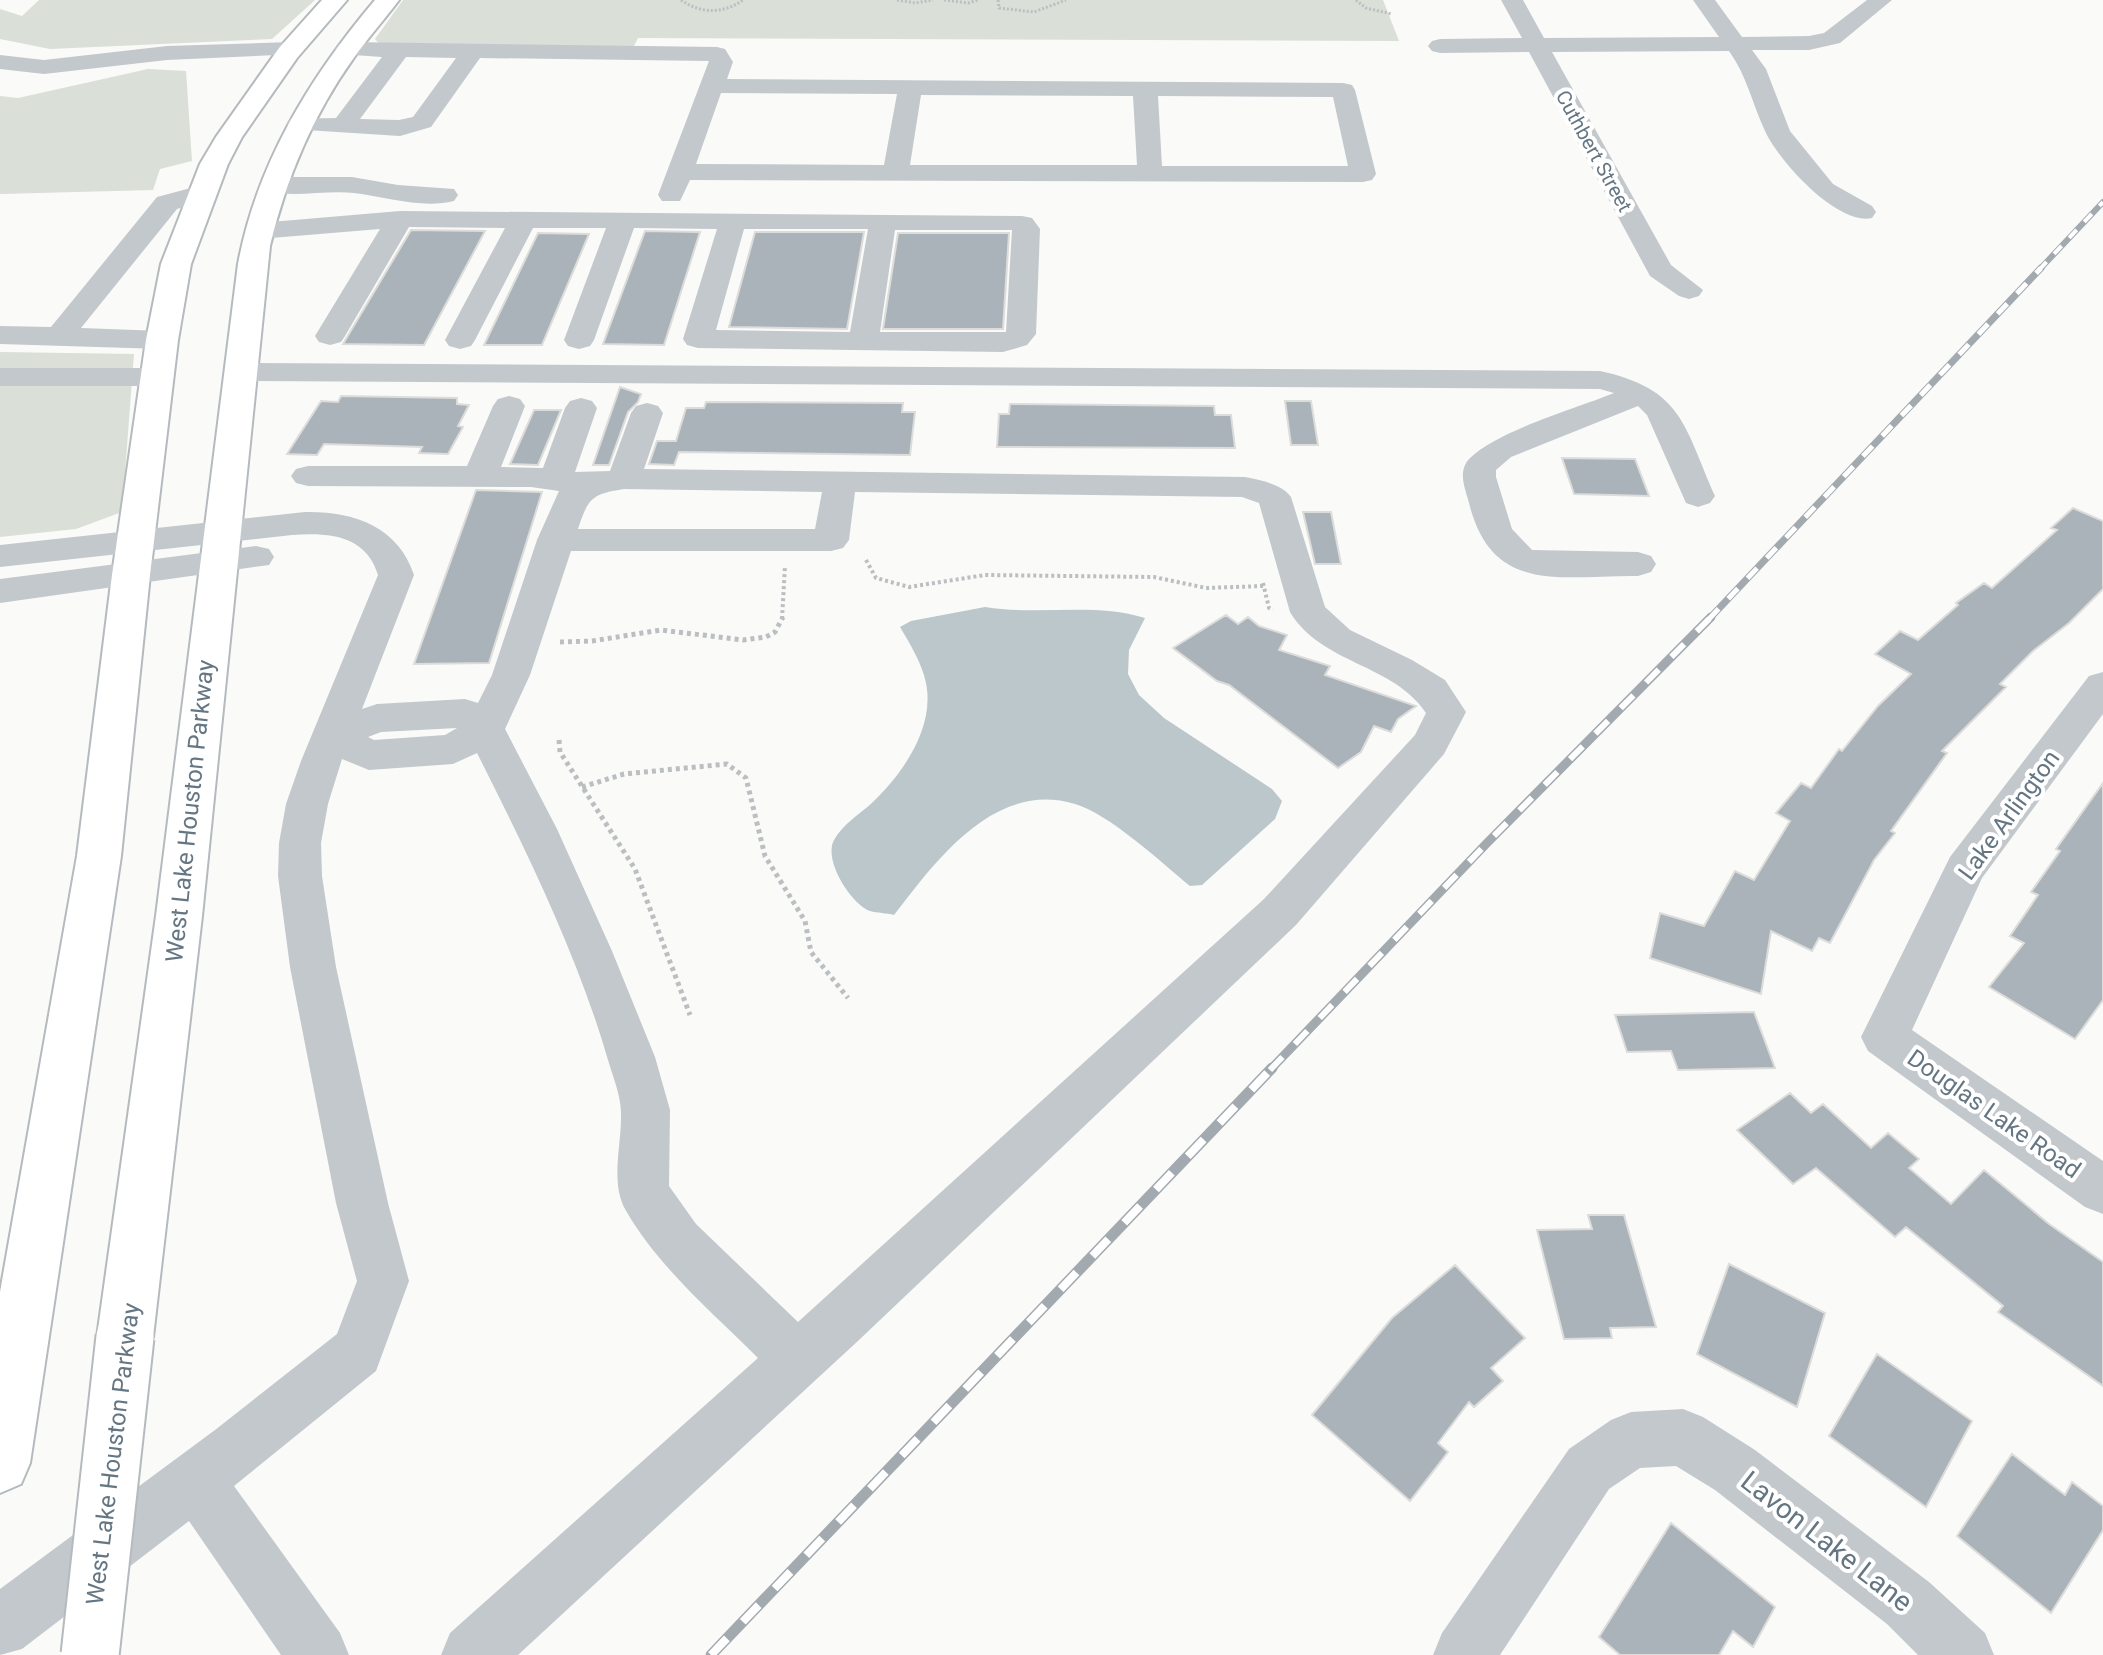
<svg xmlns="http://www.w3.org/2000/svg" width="2103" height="1655" font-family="Roboto,sans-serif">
  <rect width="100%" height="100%" fill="#fafaf8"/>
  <!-- green -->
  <path fill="#dadfd7" d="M39,0H315L272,39L50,49L0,39V9L22,16Z
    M403,0H1383L1399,41L638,38L634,46H381L375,39Z
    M148,69L186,71L192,161L160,169L153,190L0,194V96L18,98Z
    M0,352L134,354L122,512L76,529L0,537Z"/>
  <!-- water -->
  <path fill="#bbc7cb" d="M985,607C1039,616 1093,602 1145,618L1129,650L1128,674L1139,695L1164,718L1272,789L1282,801L1275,819L1202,885L1190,886C1162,863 1108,813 1075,804C995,780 937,859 894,915C887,913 877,913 870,911C851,904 823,860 834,840C843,824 860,814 873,802C904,772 935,727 926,683C922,663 910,644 900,627L911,621Z"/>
  <!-- building -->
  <path fill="#aab3b9" stroke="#dcdcda" stroke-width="2" d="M411,230L485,231L424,345L343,344Z
    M645,231L700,232L664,345L603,344Z
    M755,232H864L847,329L729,327Z
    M538,233L589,234L542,345H484Z
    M898,233H1009L1003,329H883Z
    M620,387L641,394L638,402L628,412L609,465H593Z
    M341,396L457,398V404L469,405L458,426L463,427L448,454L419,453L422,447L324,444L317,455L287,454L321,401L338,402Z
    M1285,401H1311L1318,445H1291Z
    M706,402L903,403L902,412H915L910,455L679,452L674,465L649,464L657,441H676L686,408H704Z
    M1010,404L1214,406L1215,415H1231L1235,448L997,447L999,414H1009Z
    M534,410H561L538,465L510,464Z
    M1562,458L1635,459L1649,496L1574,494Z
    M476,490L542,492L489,663L414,664Z
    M2073,508L2103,521V589L2069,623L2033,651L2000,684L2006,687L1942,751L1947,753L1891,831L1895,833L1874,860L1830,943L1819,938L1812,951L1771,931L1761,994L1650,958L1660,913L1704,926L1735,871L1754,880L1790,821L1776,813L1801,783L1811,788L1839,749L1842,751L1878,706L1911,674L1875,654L1900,631L1918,640L1958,605L1956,603L1984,583L1992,588L2057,530L2051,528Z
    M1303,512H1331L1341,564H1315Z
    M1226,615L1238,624L1248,617L1259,626L1287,635L1279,650L1330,666L1325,675L1416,706L1398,719L1391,732L1374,726L1361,752L1338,768L1229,685L1217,681L1173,648Z
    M2103,783V1000L2075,1039L1989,987L2024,943L2010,936L2038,895L2031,892L2060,851L2056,849Z
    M1754,1012L1775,1068L1678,1070L1671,1051L1627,1052L1615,1015Z
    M1790,1093L1811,1113L1823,1104L1871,1148L1888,1133L1919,1159L1909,1168L1951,1204L1984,1170L2049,1224L2103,1262V1386L1998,1312L2003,1306L1906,1227L1895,1237L1816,1168L1793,1184L1737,1130Z
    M1588,1215H1624L1656,1327L1610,1328L1612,1338L1564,1339L1537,1230L1592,1229Z
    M1729,1264L1825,1313L1797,1407L1697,1354Z
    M1455,1265L1525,1338L1491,1368L1503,1381L1474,1407L1469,1402L1438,1443L1448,1452L1410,1501L1312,1415L1392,1318Z
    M1877,1354L1972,1421L1926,1507L1829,1436Z
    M2012,1454L2065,1495L2072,1482L2103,1506V1530L2051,1613L1957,1536Z
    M1671,1523L1775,1607L1753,1647L1733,1631L1719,1655H1620L1599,1637Z"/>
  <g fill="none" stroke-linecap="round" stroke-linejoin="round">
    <!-- major casing -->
    <g stroke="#b5babe" stroke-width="4">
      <path id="major" d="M322,0H347L297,58L242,137L228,164L191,264L178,340L150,575L121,856L30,1463L21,1484L0,1493V1292L77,856L112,575L146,340L161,264L200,164L216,137L279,48Z
        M375,0H399C384,20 367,39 353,59C313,115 286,179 270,246L202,916L153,1337L145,1357L125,1365L105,1357L97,1337L156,916L238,264C257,163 310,77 375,0Z"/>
    </g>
    <!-- path-far2 -->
    <path stroke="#bbbfc2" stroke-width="3" stroke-dasharray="2 2" stroke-linecap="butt" d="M681,0C701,14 723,14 743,0
      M897,0L915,3L933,0
      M944,0L968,3L978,0
      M998,0L999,8L1034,12L1066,0
      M1356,0L1366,8L1392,14"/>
    <!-- path-far1 -->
    <path stroke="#bbbfc2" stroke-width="4" stroke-dasharray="3 3" stroke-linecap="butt" d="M866,560L876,578L909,587L985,575L1154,577L1206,588L1263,586
      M1263,583L1269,608L1273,610
      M782,619L785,566"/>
    <!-- path -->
    <path stroke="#bbbfc2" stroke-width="5" stroke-dasharray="4 4" stroke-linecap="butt" d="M560,642L592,641L661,630L743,640L766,637L775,632L783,617
      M559,740L560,752L635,869L690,1015
      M582,787L624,774L727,764L746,778L765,856L805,921L811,952L848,998"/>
    <!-- minor -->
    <path fill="#c3c8cc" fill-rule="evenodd" d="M1501,0H1523L1544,38L1719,37L1693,0H1715L1742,37L1809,36L1824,33L1867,0H1892L1840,43L1809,50H1752L1766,69L1790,131L1833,184L1872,206L1876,212L1872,218C1837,226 1778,160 1765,131C1752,103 1747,76 1729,51L1552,52L1671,265L1703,290L1699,296L1689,299L1679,296L1650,276L1529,52L1440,53L1432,51L1428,46L1432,41L1440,39L1522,38Z
      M291,42L299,44L303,49L299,54L167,60L44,74L0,69V55L44,60L167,46Z
      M347,42L717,47L725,49L733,62L727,79L1343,83L1352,85L1355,90L1376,174L1372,180L1363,182L690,180L680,201H662L658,195L709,61L480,58L431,127L400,136L290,129L287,124L290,119L336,118L382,57L339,54L335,49L339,44ZM406,57L456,58L413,117L399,120L360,119ZM721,93L897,94L884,165L696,164ZM921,95L1133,96L1137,165H910ZM1158,96L1333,97L1348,166H1162Z
      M275,177H352L398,185L454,189L458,195L454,201C422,209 387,197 354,193C325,190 294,198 266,191L262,185L266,179Z
      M202,185L211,187L215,193L211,199L177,209L81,328L162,331L173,334L177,340L173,346L162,349L0,344V326L51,327L157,197Z
      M400,211L1022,216L1032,218L1040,229L1036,334L1027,345L1003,352L698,348L687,345L683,339L717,229L634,228L594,340L590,346L579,349L568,346L564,340L606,228H533L475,340L471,346L460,349L449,346L445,340L505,228L409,227L345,336L341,342L330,345L319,342L315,336L380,229L259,239L249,237L245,231L249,225L259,223ZM744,229H868L850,332L716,330ZM895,230H1012L1006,332H880Z
      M243,363L1600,371C1683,389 1684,426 1715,496L1710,503L1698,507L1686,503L1647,415L1638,406L1511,457L1496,470V477L1512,529L1532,550L1638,552L1651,556L1656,564L1651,572L1638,576C1562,575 1492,596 1469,503C1465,488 1457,471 1470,458C1499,430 1575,409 1614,393L1600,389L243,381L232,379L228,372L232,365Z
      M0,368H158L169,370L174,377L169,384L158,386H0Z
      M509,396L520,399L525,406L501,467L543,468L565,408L570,401L581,398L592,401L597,408L575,472L610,471L631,413L636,406L647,403L658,406L663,413L644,469L1245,477C1260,480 1282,484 1291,497L1325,607L1350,630L1412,660L1445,680L1466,712L1444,754L1296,925L859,1340L518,1655H441L450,1633L758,1358C712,1312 658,1267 625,1209C610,1181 622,1144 621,1113C621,1096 613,1077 608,1060C578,956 526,850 477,753L453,764L369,770L342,759L328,804L321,843L322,876L336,967L388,1203L409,1281L376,1371L234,1486L340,1633L349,1655H281L189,1521L22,1649L0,1655V1589L215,1430L337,1334L357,1281L336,1203L290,967L278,876L279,843L286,804L301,761L378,575C366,535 329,532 292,535L0,567V545L305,512C353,511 398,526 414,575L362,709L377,704L465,699L478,703L492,675L537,540L559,491L531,487L308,486L296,483L291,476L296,469L308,466H467L493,406L498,399ZM624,489L822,492L815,529H578C588,498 592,494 624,489ZM855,492L1242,497L1259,503L1290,612C1321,664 1394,664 1426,713L1415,735L1264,899L798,1322L696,1224L669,1186L670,1110L655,1057L612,951L557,829L505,729L530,675L571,551H831L843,548L849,540ZM457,728L445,735L374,740L368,737L381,732Z
      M256,546L269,549L274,557L269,565L0,603V579Z
      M2103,672V714L1982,878L1912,1030L2103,1161V1214L2085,1207L1868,1051L1861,1037L1950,857L2089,676Z
      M1683,1409L1703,1417L1755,1450L1929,1582L1985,1633L1994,1655H1918L1887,1624L1715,1490L1676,1466L1640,1468L1609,1489L1500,1655H1433L1442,1633L1569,1449L1611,1420L1631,1412Z"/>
    <!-- major -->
    <use href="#major" fill="#fff" fill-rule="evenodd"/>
    <!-- rail-far3 casing -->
    <g stroke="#a2aab0" stroke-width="6">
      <path id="rail-far3" d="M2039,270L2103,202"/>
    </g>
    <!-- rail-far2 casing -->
    <g stroke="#a2aab0" stroke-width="7">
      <path id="rail-far2" d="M1709,619L2041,268"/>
    </g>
    <!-- rail-far1 casing -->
    <g stroke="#a2aab0" stroke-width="9">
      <path id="rail-far1" d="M1270,1070L1487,843L1711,617"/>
    </g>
    <!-- rail casing -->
    <g stroke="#a2aab0" stroke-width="11">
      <path id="rail" d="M711,1655L1272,1068"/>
    </g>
    <!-- rail-far3 -->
    <use href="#rail-far3" stroke="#fff" stroke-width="4" stroke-dasharray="11" stroke-linecap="butt"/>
    <!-- rail-far2 -->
    <use href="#rail-far2" stroke="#fff" stroke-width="5" stroke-dasharray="14" stroke-linecap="butt"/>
    <!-- rail-far1 -->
    <use href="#rail-far1" stroke="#fff" stroke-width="6" stroke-dasharray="18" stroke-linecap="butt"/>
    <!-- rail -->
    <use href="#rail" stroke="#fff" stroke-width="8" stroke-dasharray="23" stroke-linecap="butt"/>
    <!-- major-bridge casing -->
    <g stroke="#b5babe" stroke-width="61" stroke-linecap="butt">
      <path id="major-bridge" d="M90,1655L125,1337"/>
    </g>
    <!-- major-bridge -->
    <use href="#major-bridge" stroke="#fff" stroke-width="57"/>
  </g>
  <g text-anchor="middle" stroke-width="8" stroke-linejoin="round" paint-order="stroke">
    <!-- far-street labels -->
    <g font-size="20" fill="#657683" stroke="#fff">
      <text transform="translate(1594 151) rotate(61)" y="7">Cuthbert Street</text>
    </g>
    <!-- street labels -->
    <g font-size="24" fill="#657683" stroke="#fff">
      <text transform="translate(190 811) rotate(-84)" y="8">West Lake Houston Parkway</text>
      <text transform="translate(2009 815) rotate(-54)" y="8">Lake Arlington</text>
      <text transform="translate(1994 1114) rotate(35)" y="8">Douglas Lake Road</text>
      <text transform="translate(113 1454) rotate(-83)" y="8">West Lake Houston Parkway</text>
    </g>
    <!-- near-street labels -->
    <g font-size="28" fill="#657683" stroke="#fff">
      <text transform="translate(1827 1541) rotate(38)" y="10">Lavon Lake Lane</text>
    </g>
  </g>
</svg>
